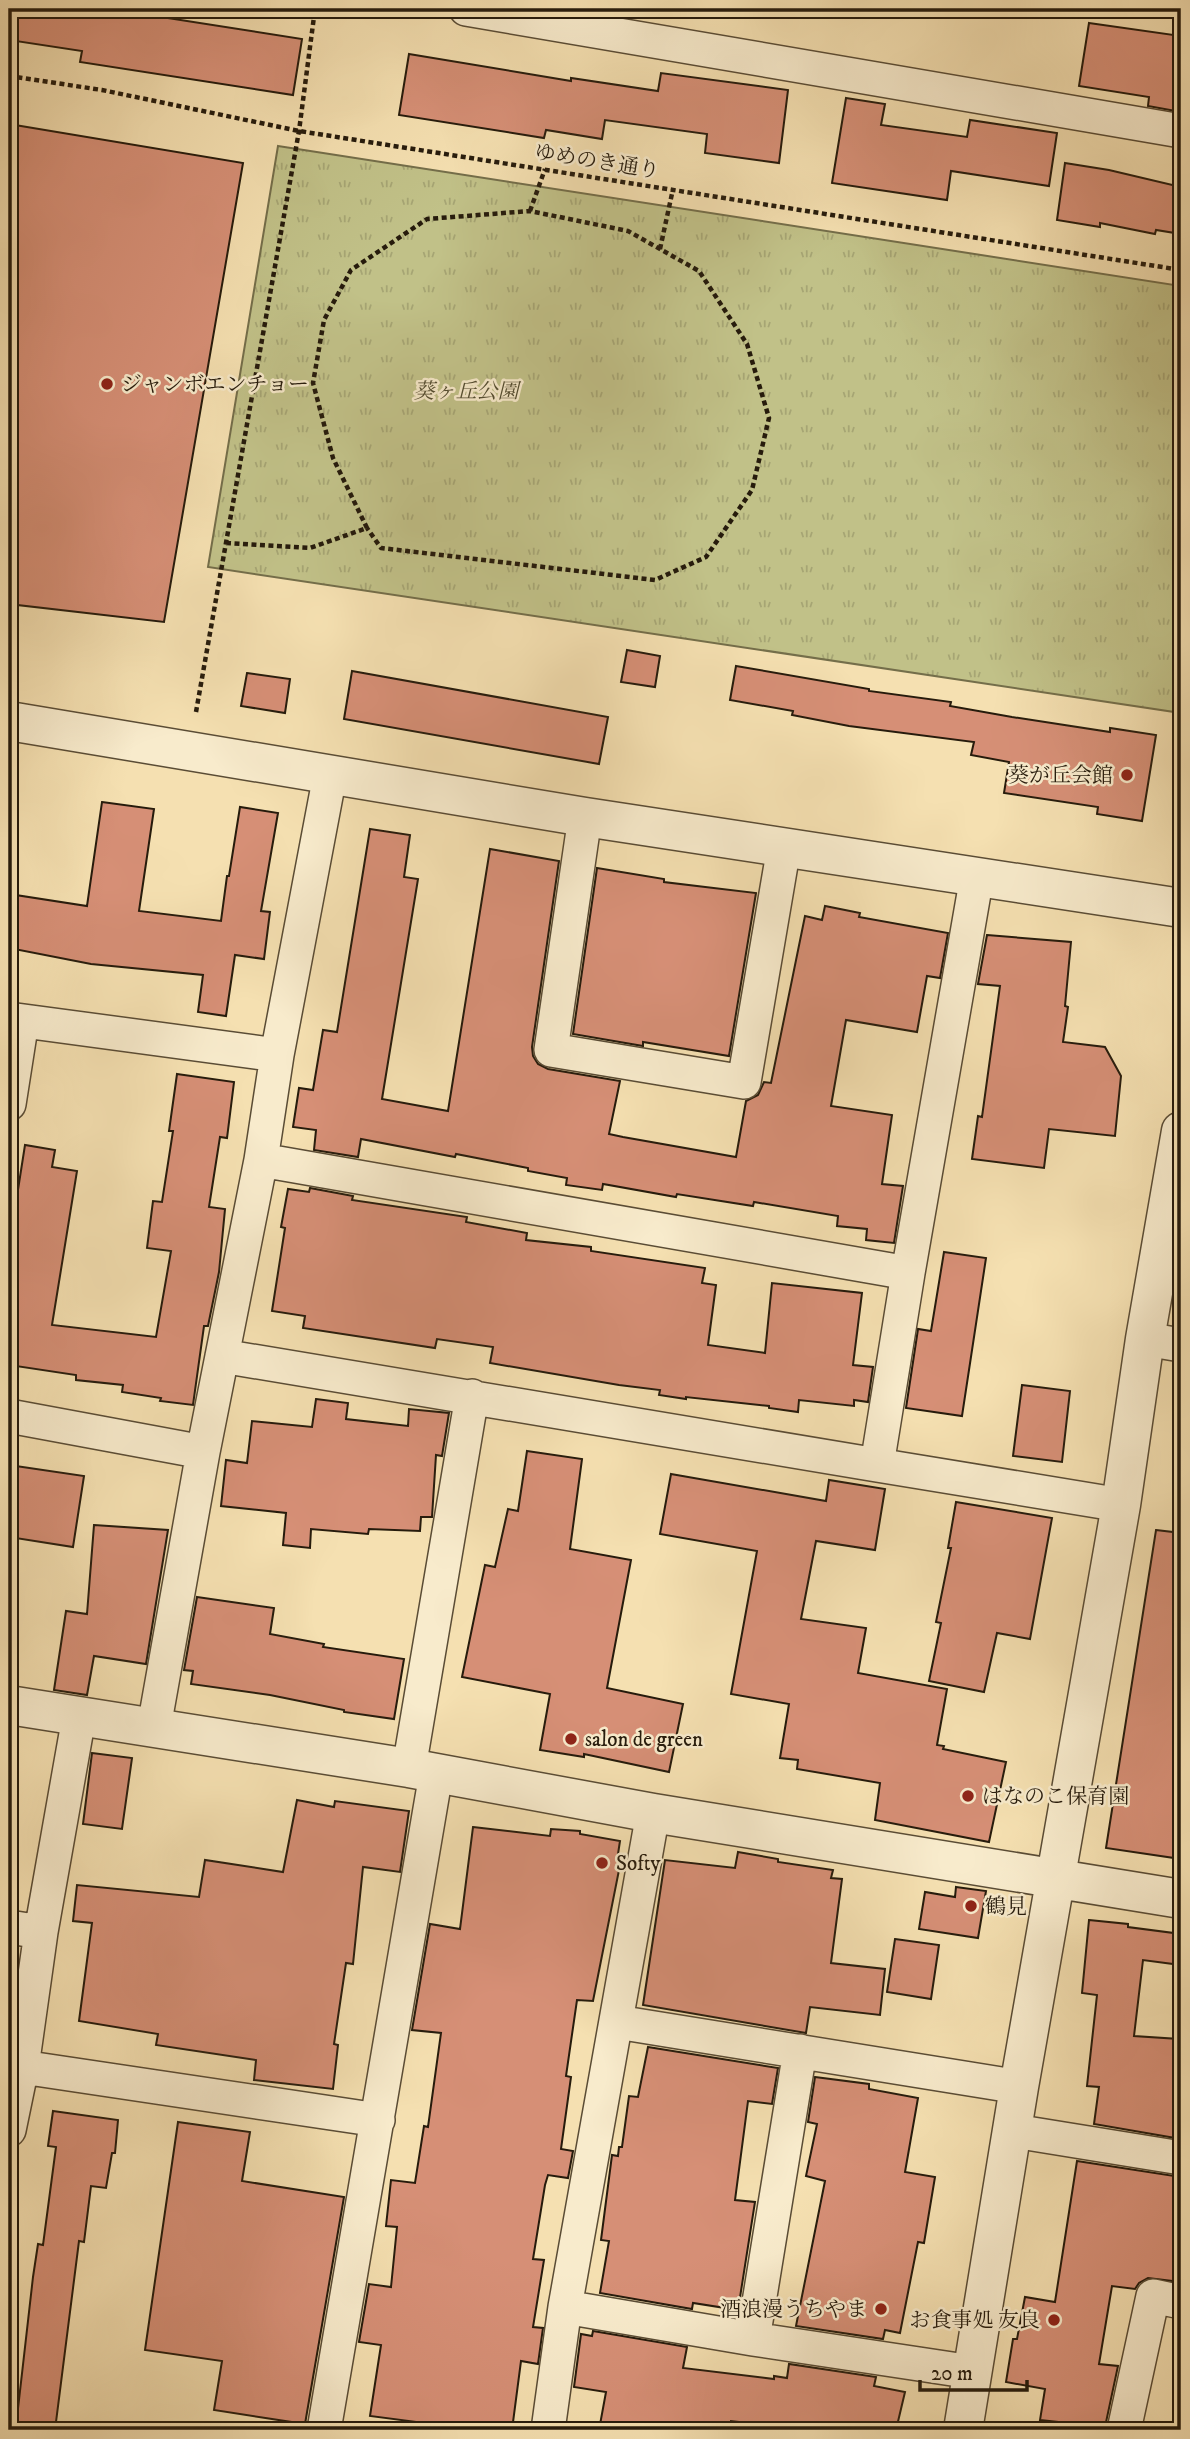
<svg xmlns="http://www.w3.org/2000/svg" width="1190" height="2439" font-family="'IM FELL DW Pica','Noto Serif JP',serif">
  <defs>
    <pattern id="park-tufts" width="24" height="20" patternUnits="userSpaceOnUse" patternTransform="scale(1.75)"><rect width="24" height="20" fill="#c1c188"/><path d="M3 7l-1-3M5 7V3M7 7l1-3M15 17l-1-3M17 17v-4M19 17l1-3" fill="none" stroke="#a6a574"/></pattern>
  </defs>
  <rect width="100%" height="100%" fill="#f5e0b1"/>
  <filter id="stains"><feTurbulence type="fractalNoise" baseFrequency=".00286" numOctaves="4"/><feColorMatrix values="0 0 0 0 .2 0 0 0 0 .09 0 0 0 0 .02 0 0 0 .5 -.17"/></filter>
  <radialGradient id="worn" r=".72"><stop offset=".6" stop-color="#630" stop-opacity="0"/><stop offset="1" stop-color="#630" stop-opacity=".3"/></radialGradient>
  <!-- park -->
  <path fill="url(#park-tufts)" stroke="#746e4a" stroke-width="2" d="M278,146L1181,286V713L208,567Z"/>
  <!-- building -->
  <path fill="#d68f76" stroke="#261b0c" stroke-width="2" d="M9,9H110L302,39L293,95L80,62L82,51L9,40Z
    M1089,23L1181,36V112L1148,106L1149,97L1079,86Z
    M409,54L571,81V78L658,91L661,73L788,90L779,163L705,153L707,134L605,120L602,139L546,130L544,138L399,115Z
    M846,98L885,104L881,125L967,137L970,120L1057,133L1049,186L951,171L947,200L832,183Z
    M9,124L243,163L164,622L9,604Z
    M1065,163L1109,170L1181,187V234L1156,230L1155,234L1100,223V227L1057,220Z
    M627,650L660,656L655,687L621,682Z
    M736,666L869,689V691L951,702L950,706L1012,717L1110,732V728L1156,735L1142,821L1097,814L1098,807L1004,793L1009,762L971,755L974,742L849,726L792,715L793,711L730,700Z
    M352,671L608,717L599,764L344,719Z
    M247,673L290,679L285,713L241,706Z
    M102,802L154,809L139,911L221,921L227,876H229L240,807L278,813L261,911L270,912L264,959L235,955L226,1016L198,1012L203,975L91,964L9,948V894L87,906Z
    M370,829L410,835L404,877L418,879L382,1099L448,1111L490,849L559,861L532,1047L533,1056L538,1064L548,1069L620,1081L609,1134L623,1137L736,1157L746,1101L758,1095L764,1082L771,1083L805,916L822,920L825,906L860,913L859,917L948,933L940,978L927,976L917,1032L846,1020L831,1106L892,1115L882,1184L903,1186L894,1243L866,1240L867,1229L837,1226L838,1216L754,1202L753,1206L677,1194L676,1197L603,1184L602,1190L566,1185L567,1178L528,1171V1168L456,1154L455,1157L361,1139L358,1157L314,1150L316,1130L293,1127L299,1088L313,1090L323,1030L337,1032Z
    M597,868L664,879V882L756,893L729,1056L643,1042V1046L573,1034Z
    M987,935L1071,942L1065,1006L1068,1007L1063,1042L1105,1047L1121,1076L1115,1136L1049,1129L1044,1168L972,1159L978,1116L982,1117L1000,986L978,984Z
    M177,1074L234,1082L227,1138L220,1137L209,1207L225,1209L219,1272L208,1326H204L193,1405L160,1401L161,1398L122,1392L123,1385L76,1380V1375L9,1365V1247L25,1145L55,1150L52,1167L77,1171L52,1325L156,1337L171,1251L147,1248L153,1201L162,1202L173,1131H169Z
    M310,1188L353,1196L352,1200L467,1217L466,1222L527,1233L526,1240L591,1247V1251L705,1268L702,1283L716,1285L708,1345L765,1353L772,1283L862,1293L853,1365L873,1367L868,1402L854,1400V1406L799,1400L798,1412L769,1408V1406L686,1397V1399L659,1395L660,1390L619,1385L490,1363L493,1347L437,1339L435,1348L303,1328L305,1316L272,1311L285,1228L281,1227L288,1189L309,1192Z
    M944,1252L986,1258L962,1416L906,1408L918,1329L931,1331Z
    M1022,1385L1070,1391L1062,1462L1013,1456Z
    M316,1399L348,1403L346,1419L408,1426L409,1409L449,1413L442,1456L436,1455L432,1517H421L420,1531L369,1529L368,1534L311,1529L310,1548L283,1545L286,1513L221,1506L226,1460L247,1463L252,1421L312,1427Z
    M527,1451L582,1459L570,1549L631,1560L607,1688L683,1704L669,1772L584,1754V1757L540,1750L550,1694L462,1677L485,1565L495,1567L508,1509L518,1511Z
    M9,1465L84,1476L73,1547L9,1537Z
    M671,1474L826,1501L829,1480L885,1489L875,1550L816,1541L801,1619L866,1628L858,1673L947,1689L937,1745L944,1746L943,1749L1006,1762L989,1842L875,1820L880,1783L797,1769L798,1760L780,1758L789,1704L731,1694L757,1551L660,1534Z
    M956,1502L1052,1518L1030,1639L997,1633L984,1692L929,1681L941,1623L936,1622L951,1548H948Z
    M94,1525L168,1530L146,1664L94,1656L87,1695L54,1690L66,1611L87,1614Z
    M1156,1530L1181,1533V1859L1106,1848Z
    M197,1597L274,1608L270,1634L324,1644L323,1647L404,1659L394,1719L344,1712V1710L270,1695L191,1684L193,1671L184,1670Z
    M92,1753L132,1758L122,1829L83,1824Z
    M297,1800L334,1807L335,1801L409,1811L400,1872L363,1867L353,1964L346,1963L334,2044L338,2045L333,2089L254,2080L256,2060L156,2045L158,2034L79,2021L92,1923L73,1921L77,1885L199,1897L205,1860L283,1872Z
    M473,1827L550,1836L551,1829L580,1831V1834L620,1841L618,1854L622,1855L593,2001L577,2000L566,2076L571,2077L561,2149L573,2151L568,2178L548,2175L545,2185L533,2259L544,2260L533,2327L543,2328L538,2364L521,2361L512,2430H439L440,2425L370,2416L381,2345L359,2342L369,2284L391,2287L397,2227L386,2226L391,2180L415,2183L424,2126L428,2127L441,2033L412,2030L430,1924L460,1929Z
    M738,1852L778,1859V1862L833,1870L831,1878L842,1879L831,1963L885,1969L880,2015L810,2007L806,2033L643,2005L665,1860L735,1868Z
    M956,1887L986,1891L978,1938L919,1929L925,1892L955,1897Z
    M1089,1920L1128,1924V1927L1181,1934V1965L1143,1960L1134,2036L1179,2039L1177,2083H1181V2139L1094,2124L1099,2087L1087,2086L1097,1995L1082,1993Z
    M895,1939L939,1945L931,1999L887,1992Z
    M648,2047L778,2068L772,2104L748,2101L735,2200L755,2202L738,2310L693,2303L692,2309L600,2293L609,2241L601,2240L612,2155L618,2156L619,2147H622L629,2096L638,2097Z
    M815,2077L869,2084V2089L918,2098L905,2172L935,2177L924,2243L918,2242L900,2333L885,2330L883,2339L796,2326L825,2181L806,2176L817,2124L808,2122Z
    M53,2111L118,2120L115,2153H112L106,2188L91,2186L84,2242L79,2241L55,2430L16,2426L33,2277L38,2244L43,2245L56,2147L48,2146Z
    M178,2122L250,2132L242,2181L344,2197L305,2424L214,2410L222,2361L145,2350Z
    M1077,2161L1181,2177V2282L1148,2278L1139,2283L1135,2289L1112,2286L1099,2364L1118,2366L1105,2427L1040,2420L1045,2389L1006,2382L1013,2339H1017L1025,2297L1055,2302Z
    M593,2331L687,2347L683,2368L774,2379V2376L787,2378L789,2364L876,2377L874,2386L905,2392L896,2430H810L731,2421L730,2430H599L606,2392L574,2387L581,2334L592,2336Z"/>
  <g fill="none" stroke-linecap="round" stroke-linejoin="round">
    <!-- minor casing -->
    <g stroke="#5a4c35" stroke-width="36">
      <path id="minor" d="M466,9L1181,131
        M585,817L551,1050L744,1082L784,847
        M9,1019L277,1055L261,1160L203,1452L154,1727
        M277,1055L330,775
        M9,1104L22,1021
        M261,1160L908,1273L977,876
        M1145,1339L1181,1345
        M222,1356L877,1465L908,1273
        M9,1416L203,1452
        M877,1465L1121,1505
        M409,1768L472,1396
        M9,1927L41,1932
        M617,2022L1019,2087
        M22,2067L378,2120
        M9,2130L22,2067L41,1932L79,1717
        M1014,2131L1181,2158
        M565,2307L753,2339L972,2372
        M753,2339L800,2051
        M324,2430L436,1774
        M548,2430L565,2307L653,1813
        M1124,2430L1153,2296L1181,2302"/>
    </g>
    <!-- tertiary casing -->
    <g stroke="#5a4c35" stroke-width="41">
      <path id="tertiary" d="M9,721L585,817L1181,908
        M9,1705L409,1768L653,1813L1181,1899
        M963,2430L1019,2087L1121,1505L1145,1339L1181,1131"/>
    </g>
    <!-- path -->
    <path stroke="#261b0c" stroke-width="4.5" stroke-dasharray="5 3.5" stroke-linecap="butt" d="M9,76L102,90L299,131L1181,270
      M530,211L545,169
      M660,249L673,189
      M226,543L310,548L367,528L333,458L313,383L324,320L351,270L427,219L530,211L628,231L699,271L747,344L769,418L752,490L706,557L655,580L381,548L367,528
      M196,712L299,131L315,9"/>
    <!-- minor -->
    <use href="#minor" stroke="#f8ebcc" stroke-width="33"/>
    <!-- tertiary -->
    <use href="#tertiary" stroke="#f8ebcc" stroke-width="38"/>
  </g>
  <!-- markers -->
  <g fill="#8f2418" stroke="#f8ebcc" stroke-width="2.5">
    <circle cx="107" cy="384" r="7"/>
    <circle cx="1127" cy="775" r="7"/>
    <circle cx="571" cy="1739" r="7"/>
    <circle cx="968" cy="1796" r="7"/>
    <circle cx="602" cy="1863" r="7"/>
    <circle cx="971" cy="1906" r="7"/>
    <circle cx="881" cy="2309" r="7"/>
    <circle cx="1054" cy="2320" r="7"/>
  </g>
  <g text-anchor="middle" stroke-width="5" stroke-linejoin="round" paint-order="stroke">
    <!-- street labels -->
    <g font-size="21" fill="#261b0c" stroke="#f8ebcc">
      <text transform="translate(597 161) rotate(9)" y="7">ゆめのき通り</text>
    </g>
    <!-- poi labels -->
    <g font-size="21" fill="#261b0c" stroke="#f8ebcc" text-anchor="start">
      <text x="121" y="391">ジャンボエンチョー</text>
      <text x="1113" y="782" text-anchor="end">葵が丘会館</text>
      <text x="585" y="1746">salon de green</text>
      <text x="982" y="1803">はなのこ保育園</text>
      <text x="616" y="1870">Softy</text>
      <text x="985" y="1913">鶴見</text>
      <text x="867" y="2316" text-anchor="end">酒浪漫うちやま</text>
      <text x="1040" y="2327" text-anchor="end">お食事処 友良</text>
    </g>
    <!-- park labels -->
    <g font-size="21" font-style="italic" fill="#544d31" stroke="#f8ebcc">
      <text x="466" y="398">葵ヶ丘公園</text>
    </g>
  </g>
  <!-- margin -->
  <rect width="1190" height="2439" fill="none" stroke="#f5e0b1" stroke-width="35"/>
  <rect x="10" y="10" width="1169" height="2418" fill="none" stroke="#261b0c" stroke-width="3.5"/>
  <rect x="18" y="18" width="1155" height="2404" fill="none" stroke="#261b0c" stroke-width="2"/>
  <!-- scale -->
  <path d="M920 2380v10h107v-10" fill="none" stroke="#261b0c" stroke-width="3.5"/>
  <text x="931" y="2380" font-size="21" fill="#261b0c" stroke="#f8ebcc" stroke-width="5" paint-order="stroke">20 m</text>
  <rect width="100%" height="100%" filter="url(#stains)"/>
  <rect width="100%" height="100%" fill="url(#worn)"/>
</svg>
